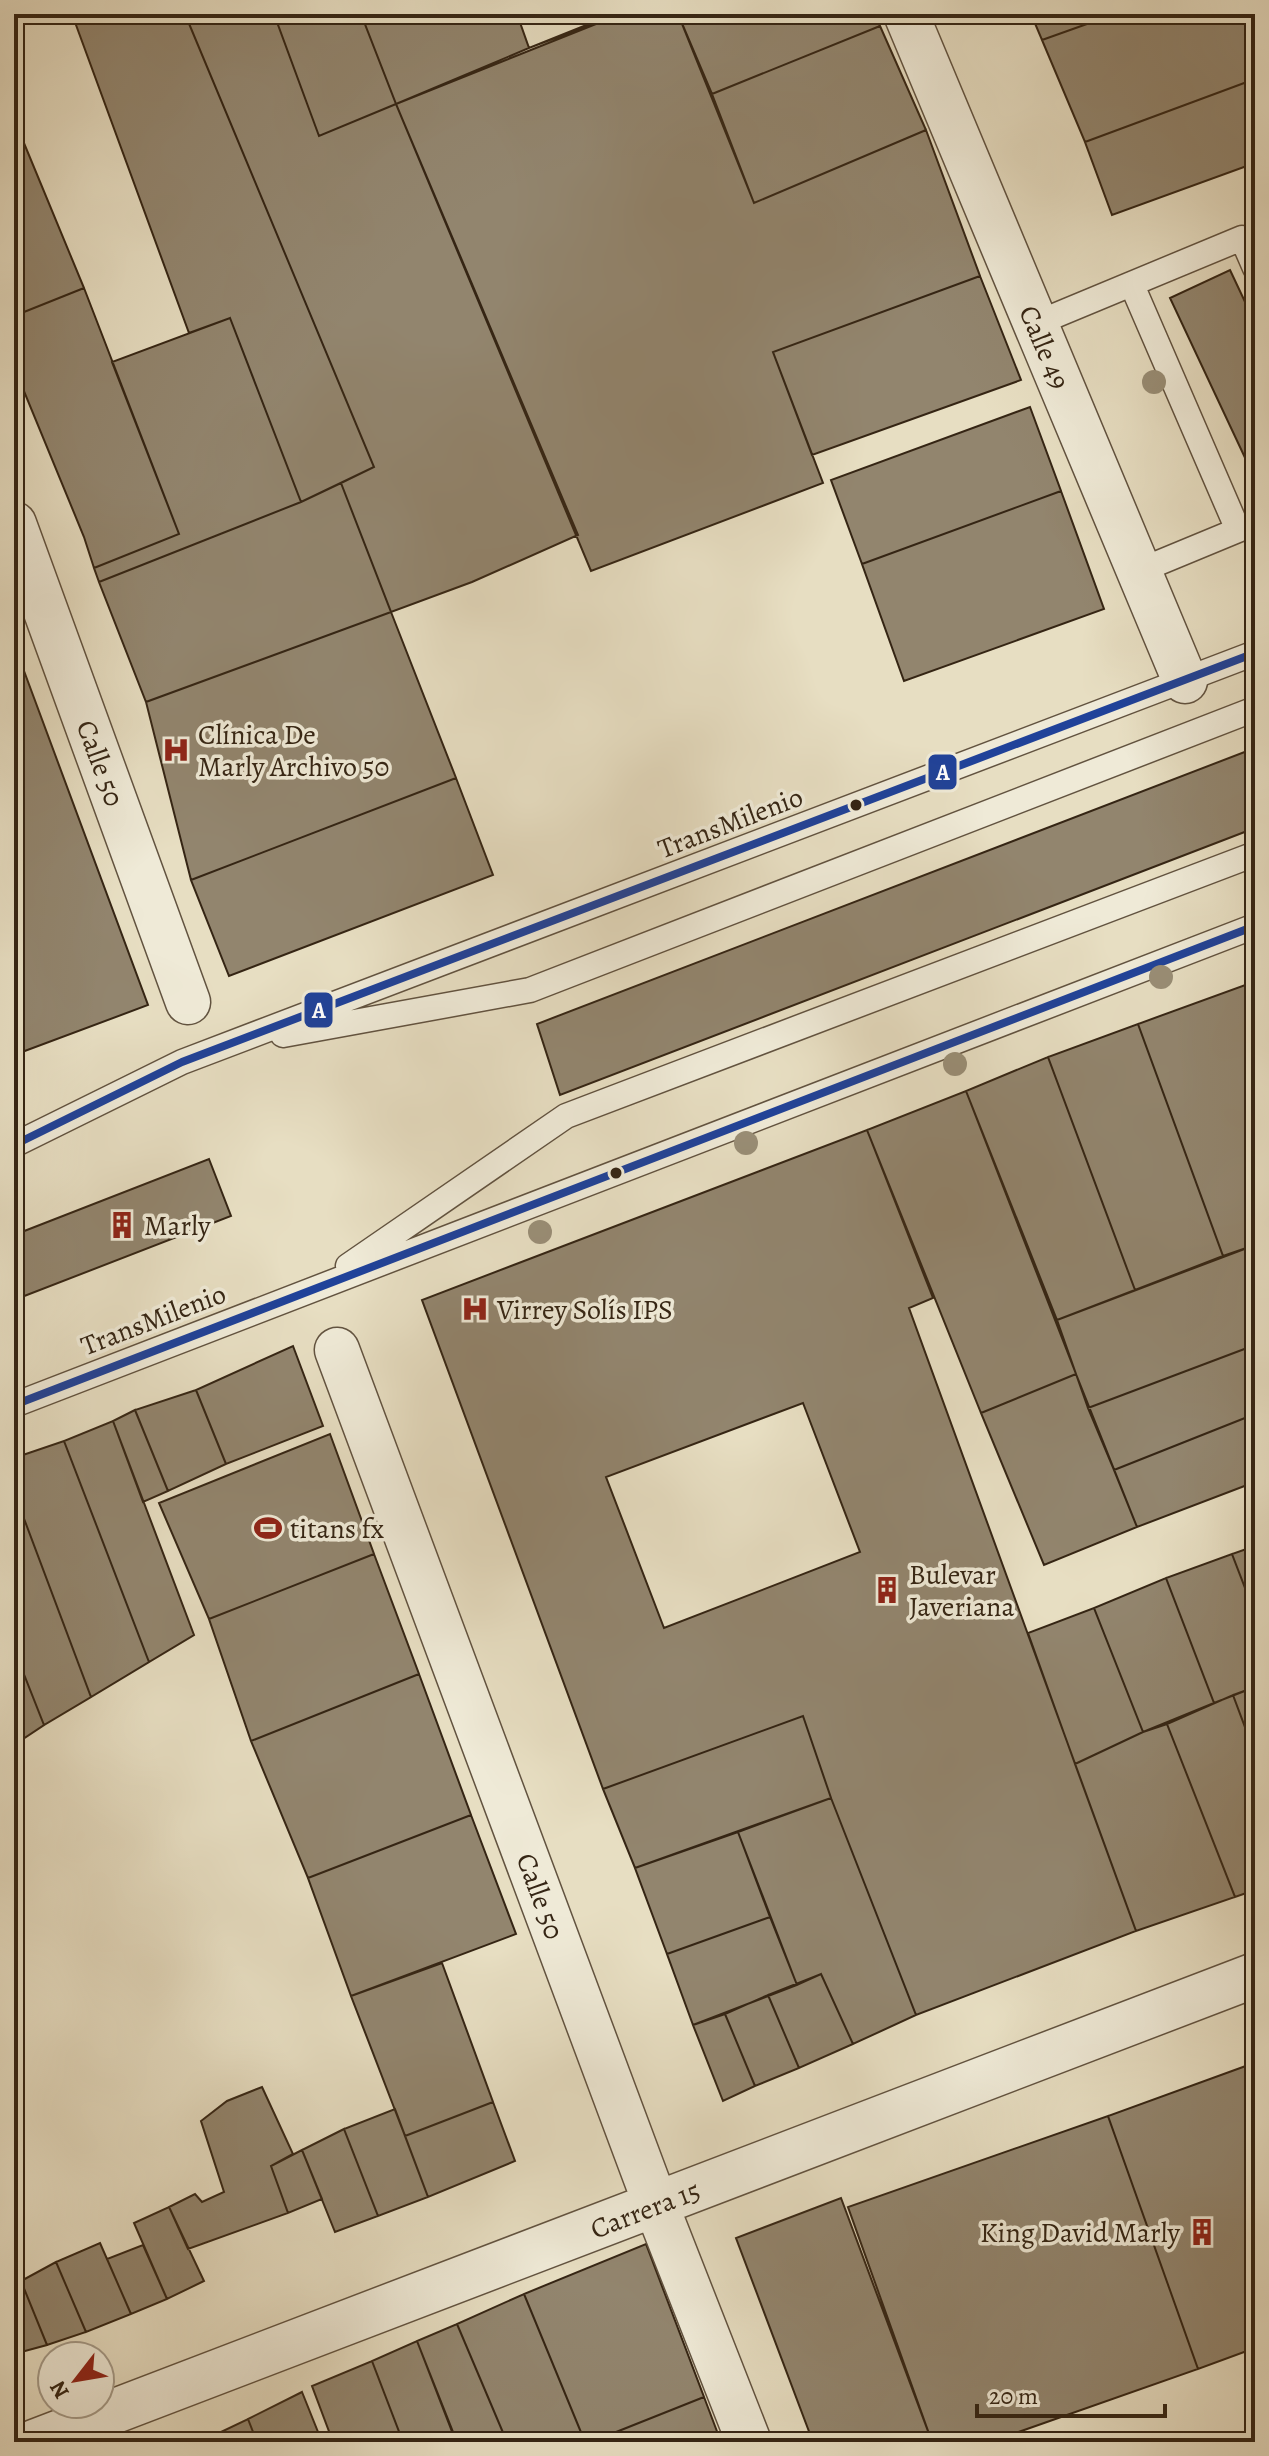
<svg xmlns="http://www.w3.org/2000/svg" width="1269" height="2456" font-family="Alegreya,serif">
  <rect width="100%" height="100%" fill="#e7dec2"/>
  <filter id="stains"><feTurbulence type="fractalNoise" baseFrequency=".0025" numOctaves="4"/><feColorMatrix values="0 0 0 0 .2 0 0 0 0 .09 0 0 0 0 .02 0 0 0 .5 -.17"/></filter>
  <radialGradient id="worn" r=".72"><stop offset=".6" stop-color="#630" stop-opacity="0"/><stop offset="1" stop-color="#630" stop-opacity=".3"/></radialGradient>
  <!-- building -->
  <path fill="#92856e" stroke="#352514" stroke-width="2" fill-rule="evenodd" d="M72,14H185L374,467L301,502L230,318L189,333Z
    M185,14H274L319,136L396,104L578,535L472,582L391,612L341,483L374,467Z
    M274,14H361L396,104L319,136Z
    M361,14H517L529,48L396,104Z
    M517,14H619L529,48Z
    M517,14H614L529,48Z
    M621,14H678L754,203L926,130L980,276L773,352L823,483L591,571L396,104Z
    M678,14H875L880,26L712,94Z
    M1031,14H1115L1042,40Z
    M1115,14H1255V79L1085,142L1042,40Z
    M880,26L926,130L754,203L712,94Z
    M1255,79V163L1112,215L1085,142Z
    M14,119L84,288L14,316Z
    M1230,270L1255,323V479L1170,298Z
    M980,276L1021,380L812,455L773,352Z
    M84,288L179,534L94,568L84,537L14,367V316Z
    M230,318L301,502L99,582L94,568L179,534L112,362Z
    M1030,407L1061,491L862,564L831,480Z
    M341,483L391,612L146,702L99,582L301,502Z
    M1061,491L1104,609L904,681L862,564Z
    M391,612L456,778L191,880L146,702Z
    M14,644L148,1005L14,1055Z
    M1255,748V828L560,1095L537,1024Z
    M456,778L493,875L229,976L191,880Z
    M1248,984L1255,1004V1245L1223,1256L1138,1024Z
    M1138,1024L1223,1256L1135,1290L1048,1057Z
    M1048,1057L1135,1290L1057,1320L966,1091Z
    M966,1091L1076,1374L981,1413L867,1130Z
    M867,1130L933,1298L909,1308L1136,1931L916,2015L831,1798L803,1716L603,1789L422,1300ZM803,1403L860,1552L664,1628L606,1477Z
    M209,1159L231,1216L14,1300V1235Z
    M1255,1245V1345L1088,1408L1057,1320Z
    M1255,1345V1414L1114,1470L1088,1408Z
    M293,1346L323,1426L226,1464L196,1390Z
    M1076,1374L1137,1527L1044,1565L981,1413Z
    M196,1390L226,1464L168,1491L135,1410Z
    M135,1410L168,1491L143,1502L113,1421Z
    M1255,1414V1482L1137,1527L1114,1470Z
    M113,1421L194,1635L149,1662L64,1441Z
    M330,1434L374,1554L209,1619L159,1503Z
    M64,1441L149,1662L91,1697L14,1492V1458Z
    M14,1492L91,1697L44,1725L14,1649Z
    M1255,1546V1614L1232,1554Z
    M374,1554L419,1674L251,1741L209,1619Z
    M1232,1554L1255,1614V1687L1214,1703L1166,1578Z
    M1166,1578L1214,1703L1143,1732L1094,1608Z
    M1094,1608L1143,1732L1075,1764L1028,1633Z
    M14,1649L44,1725L23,1739L14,1719Z
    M419,1674L471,1815L308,1878L251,1741Z
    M1255,1687V1754L1233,1695Z
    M1233,1695L1255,1754V1890L1235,1897L1167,1724Z
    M803,1716L831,1798L635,1868L603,1789Z
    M14,1719L23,1739L14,1744Z
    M1167,1724L1235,1897L1136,1931L1075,1764L1143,1732Z
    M831,1798L916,2015L853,2044L821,1974L797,1985L738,1832Z
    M471,1815L516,1934L351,1996L308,1878Z
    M738,1832L770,1917L667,1954L635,1868Z
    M770,1917L797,1985L693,2025L667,1954Z
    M442,1963L493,2102L405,2136L351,1996Z
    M821,1974L853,2044L799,2068L768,1995Z
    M768,1995L799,2068L755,2086L725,2014Z
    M725,2014L755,2086L723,2101L693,2025Z
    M1254,2063L1255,2348L1198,2369L1108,2116Z
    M262,2087L293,2154L271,2166L288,2213L188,2249L169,2207L195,2194L202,2202L224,2192L201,2121L227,2101Z
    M493,2102L515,2161L428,2197L405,2136Z
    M395,2109L428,2197L378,2216L344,2129Z
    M1108,2116L1198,2369L990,2442H932L848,2207Z
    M344,2129L378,2216L335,2232L302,2150Z
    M302,2150L322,2199L288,2213L271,2166Z
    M841,2198L932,2442H813L736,2238Z
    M169,2207L204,2281L167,2299L134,2223Z
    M100,2243L131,2314L86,2332L56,2262Z
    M646,2244L704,2397L591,2442H585L524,2294Z
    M143,2245L167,2299L131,2314L107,2259Z
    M56,2262L86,2332L47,2345L21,2281Z
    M21,2281L47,2345L14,2354V2284Z
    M524,2294L585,2442H507L457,2324Z
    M457,2324L507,2442H457L417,2341Z
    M417,2341L456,2442H403L372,2361Z
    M372,2361L403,2442H333L312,2386Z
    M302,2392L322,2442H257L248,2419Z
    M704,2397L721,2442H591Z
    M248,2419L257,2442H200Z"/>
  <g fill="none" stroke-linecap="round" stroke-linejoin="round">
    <!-- service casing -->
    <g stroke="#625340" stroke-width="27">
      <path id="service" d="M1132,285L1238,530
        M1035,324L1242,238L1255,268
        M1139,571L1255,523
        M283,1035L530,990L1255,709
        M14,1145L182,1062L1255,653
        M348,1266L566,1116L1255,854
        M14,1405L1255,926"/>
    </g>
    <!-- minor casing -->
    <g stroke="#625340" stroke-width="47">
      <path id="minor" d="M14,524L188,1002
        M337,1350L656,2205L749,2442
        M34,2442L1255,1975"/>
    </g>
    <!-- tertiary casing -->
    <g stroke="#625340" stroke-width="47">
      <path id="tertiary" d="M906,14L1185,681"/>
    </g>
    <!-- service -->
    <use href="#service" stroke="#efead7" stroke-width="24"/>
    <!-- minor -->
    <use href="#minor" stroke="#efead7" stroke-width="44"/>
    <!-- tertiary -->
    <use href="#tertiary" stroke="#efead7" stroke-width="44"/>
    <!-- bus-1 casing -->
    <g stroke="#efead7" stroke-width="14">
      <path id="bus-1" d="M14,1145L182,1062L1255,653
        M14,1405L1255,926"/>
    </g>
    <!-- bus-1 -->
    <use href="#bus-1" stroke="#204299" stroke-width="8"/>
  </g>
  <!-- trees -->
  <g fill="#998e76">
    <circle cx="1154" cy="382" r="12"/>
    <circle cx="1161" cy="977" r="12"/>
    <circle cx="955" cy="1064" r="12"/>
    <circle cx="746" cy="1143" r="12"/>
    <circle cx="540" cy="1232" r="12"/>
  </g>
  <!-- icons -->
  <defs>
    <g id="hospital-bare" transform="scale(2.16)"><path d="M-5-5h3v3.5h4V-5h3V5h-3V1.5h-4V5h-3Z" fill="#8f2418" stroke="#efead7" stroke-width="2.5" paint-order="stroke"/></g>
    <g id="building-bare" transform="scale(2.16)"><path d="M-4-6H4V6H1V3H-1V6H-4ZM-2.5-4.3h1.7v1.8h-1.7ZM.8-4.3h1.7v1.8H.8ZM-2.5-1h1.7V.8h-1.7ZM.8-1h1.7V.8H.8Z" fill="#8f2418" stroke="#efead7" stroke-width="2.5" paint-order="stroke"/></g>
    <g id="stadium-bare" transform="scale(2.16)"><path d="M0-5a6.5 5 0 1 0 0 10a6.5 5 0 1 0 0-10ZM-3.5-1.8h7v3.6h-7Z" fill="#8f2418" stroke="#efead7" stroke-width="2.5" paint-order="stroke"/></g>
  </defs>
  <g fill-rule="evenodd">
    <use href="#hospital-bare" x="176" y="750"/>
    <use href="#building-bare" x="122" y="1225"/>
    <use href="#hospital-bare" x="475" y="1309"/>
    <use href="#stadium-bare" x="268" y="1528"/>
    <use href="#building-bare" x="887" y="1590"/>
    <use href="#building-bare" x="1202" y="2232"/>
  </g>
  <!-- markers -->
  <g fill="#352514" stroke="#efead7" stroke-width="3">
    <circle cx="856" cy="805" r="7"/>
    <circle cx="616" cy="1173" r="7"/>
  </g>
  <g text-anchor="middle" stroke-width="7" stroke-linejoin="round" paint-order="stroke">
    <!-- street labels -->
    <g font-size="28" fill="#352514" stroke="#efead7">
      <text transform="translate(1045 347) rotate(67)" y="10">Calle 49</text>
      <text transform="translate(101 763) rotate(70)" y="10">Calle 50</text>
      <text transform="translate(730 822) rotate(-21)" y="10">TransMilenio</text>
      <text transform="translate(153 1319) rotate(-21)" y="10">TransMilenio</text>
      <text transform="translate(541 1896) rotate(70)" y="10">Calle 50</text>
      <text transform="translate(645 2209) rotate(-21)" y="10">Carrera 15</text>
    </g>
    <!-- poi labels -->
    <g font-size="28" fill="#352514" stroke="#efead7" text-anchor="start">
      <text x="198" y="744">Clínica De<tspan x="198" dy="32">Marly Archivo 50</tspan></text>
      <text x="144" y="1235">Marly</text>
      <text x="497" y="1319">Virrey Solís IPS</text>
      <text x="290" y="1538">titans fx</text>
      <text x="909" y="1584">Bulevar<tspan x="909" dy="32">Javeriana</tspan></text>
      <text x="1180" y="2242" text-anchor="end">King David Marly</text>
    </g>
  </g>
  <g stroke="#efead7" stroke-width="3">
    <rect x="927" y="753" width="31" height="38" rx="8" fill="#204299"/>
    <rect x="303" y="991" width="31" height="38" rx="8" fill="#204299"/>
  </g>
  <g font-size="22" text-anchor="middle" font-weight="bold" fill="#fff">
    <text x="943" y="780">A</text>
    <text x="319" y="1018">A</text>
  </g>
  <!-- margin -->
  <rect width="1269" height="2456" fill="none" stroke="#e7dec2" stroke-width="48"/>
  <rect x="16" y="16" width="1237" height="2424" fill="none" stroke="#352514" stroke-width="4"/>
  <rect x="24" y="24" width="1221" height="2408" fill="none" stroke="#352514" stroke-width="2"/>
  <!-- north arrow -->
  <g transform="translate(76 2380) rotate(239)"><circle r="38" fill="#efead7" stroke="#a59b89" stroke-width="2"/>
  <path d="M0-6L14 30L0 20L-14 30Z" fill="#8f2418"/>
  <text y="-12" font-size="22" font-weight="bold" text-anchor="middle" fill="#352514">N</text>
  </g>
  <!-- scale -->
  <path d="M977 2404v12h188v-12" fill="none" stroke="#352514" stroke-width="4"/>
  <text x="989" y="2404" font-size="24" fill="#352514" stroke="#efead7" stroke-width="6" paint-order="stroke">20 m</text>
  <rect width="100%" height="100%" filter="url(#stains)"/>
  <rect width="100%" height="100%" fill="url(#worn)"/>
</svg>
